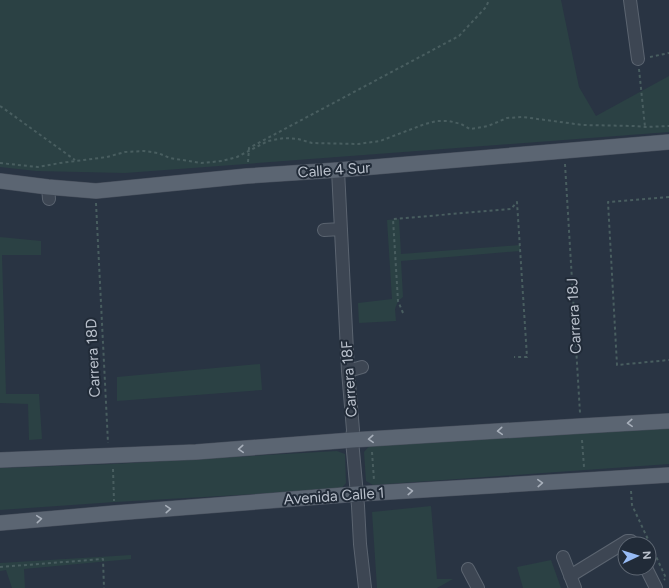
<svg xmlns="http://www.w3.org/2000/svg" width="669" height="588" font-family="Figtree,sans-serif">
  <rect width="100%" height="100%" fill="#293443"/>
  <!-- green -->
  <path fill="#2b4144" d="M0,0H561L579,87L596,116L669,76V132L125,173L36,171L0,167Z
    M399,219L401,254L520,245V251L401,261L403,297L398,301L395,309L396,321L359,323L358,303L392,299L387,220Z
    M0,237L41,241V255H2L6,394H39L42,439L29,440L28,404L0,403Z
    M260,364L262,390L117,401V377Z
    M669,427V464L373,485L366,481L364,452L371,444Z
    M337,451L345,454L346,483L341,489L115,502L0,510V468L113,464Z
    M431,506L437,579H453L437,588H377L372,512Z
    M131,555V559L24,569L25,588H12L6,570L0,571V563Z
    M551,560L561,588H523L517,567Z"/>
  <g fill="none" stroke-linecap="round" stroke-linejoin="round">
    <!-- minor casing -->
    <g stroke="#5b6470" stroke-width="14">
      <path id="minor" d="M630,0L638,59
        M338,170L348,371L353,430L352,440L358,506L360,544L365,588
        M48,187L49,199
        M324,230L341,229
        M348,371L362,367
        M563,557L575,588
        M646,568L656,588
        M468,569L478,588
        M570,576L627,541H631L634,544"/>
    </g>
    <!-- major casing -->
    <g stroke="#474f5c" stroke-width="16">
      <path id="major" d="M0,181L48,187L96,191L247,176L338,170L669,142
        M0,460L196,452L352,440L581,426L669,421
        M0,523L115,513L357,494L669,475"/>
    </g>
    <!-- path -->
    <path stroke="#495e60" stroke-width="2" stroke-dasharray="3 3" stroke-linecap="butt" d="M650,57L669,53
      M639,69L645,127
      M0,106L3,108L75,160
      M248,162L249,148L459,36L486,7L489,0
      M0,163L38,167L60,163L107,157L125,152L144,151L158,153L170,158L201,163L222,161L237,157L268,141L284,138L298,139L312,143L358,144L380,141L425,124L437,121H449L461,124L470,129L488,126L507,118L523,117L583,125L634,126L645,127L669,126
      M565,164L580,413
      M669,197L608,202L617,365L669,360
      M96,203L108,443
      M403,313L398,301L393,219L511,209L517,202L527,357H514
      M582,440L584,467
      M372,452L374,480
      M113,469L114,501
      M631,491L632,505L666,578L664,580
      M0,567L103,559L104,588"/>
    <!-- minor -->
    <use href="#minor" stroke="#3d4653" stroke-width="12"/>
    <!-- major -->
    <use href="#major" stroke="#5b6572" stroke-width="15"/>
  </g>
  <!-- one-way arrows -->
  <defs><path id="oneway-chevron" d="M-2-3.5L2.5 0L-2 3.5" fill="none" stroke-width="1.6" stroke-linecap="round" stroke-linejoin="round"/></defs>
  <g stroke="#a7afba">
    <use href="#oneway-chevron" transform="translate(630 423) rotate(177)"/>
    <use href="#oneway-chevron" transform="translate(500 431) rotate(176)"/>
    <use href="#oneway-chevron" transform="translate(371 439) rotate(177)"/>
    <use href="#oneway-chevron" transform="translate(241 449) rotate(176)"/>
    <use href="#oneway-chevron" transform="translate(540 483) rotate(-3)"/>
    <use href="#oneway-chevron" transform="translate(410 491) rotate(-3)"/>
    <use href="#oneway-chevron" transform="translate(168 509) rotate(-4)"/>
    <use href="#oneway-chevron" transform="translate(39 519) rotate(-5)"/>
  </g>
  <g text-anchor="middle" stroke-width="4" stroke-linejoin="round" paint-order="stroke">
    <!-- street labels -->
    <g font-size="15" fill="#bac1cc" stroke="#212b38">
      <text transform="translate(334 170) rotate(-4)" y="5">Calle 4 Sur</text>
      <text transform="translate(574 316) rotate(-93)" y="5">Carrera 18J</text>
      <text transform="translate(93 358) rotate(-93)" y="5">Carrera 18D</text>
      <text transform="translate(349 379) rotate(-94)" y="5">Carrera 18F</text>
      <text transform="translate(334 496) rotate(-4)" y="5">Avenida Calle 1</text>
    </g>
  </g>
  <!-- north arrow -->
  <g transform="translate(637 556) rotate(86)"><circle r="19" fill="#212b38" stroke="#5e6773"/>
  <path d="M0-3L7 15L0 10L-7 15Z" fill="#97bbf5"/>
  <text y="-6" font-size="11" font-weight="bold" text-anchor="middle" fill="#bac1cc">N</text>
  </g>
</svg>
